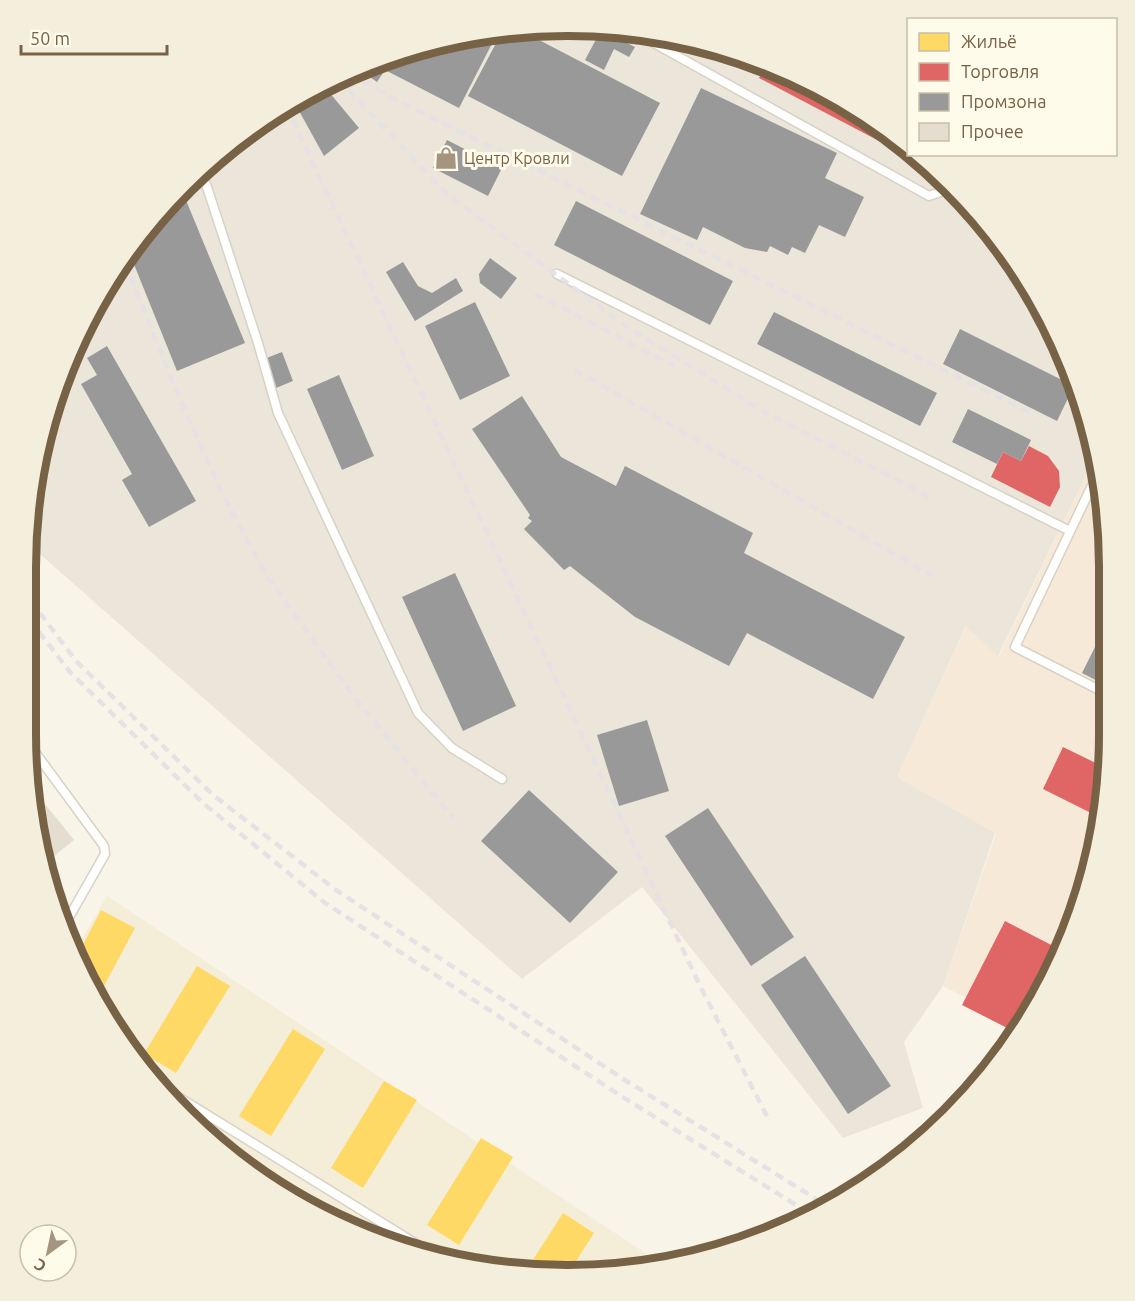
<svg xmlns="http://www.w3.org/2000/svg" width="1135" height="1301" font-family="Ubuntu,sans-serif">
  <rect width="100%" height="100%" fill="#f8f5e8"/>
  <!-- residential -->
  <path fill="#f4edd8" d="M107,896L660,1263L603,1274L462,1265L360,1234L238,1164L160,1091L82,974L74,952Z"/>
  <!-- commercial -->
  <path fill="#f7e9d8" d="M1094,459L1108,532L1109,734L1099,840L1068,941L1022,1027L943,986L996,834L897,777L967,625L999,656Z"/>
  <!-- industrial -->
  <path fill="#ebe6d9" d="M603,27L708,44L808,82L898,138L908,148V154L916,155L975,210L1037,297L1081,394L1094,459L998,656L966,626L897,777L995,833L943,986L904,1042L923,1108L843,1138L642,887L522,979L33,548L36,462L98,297L210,160L297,98L394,54L497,30Z"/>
  <!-- homes -->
  <path fill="#ffd966" d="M101,910L135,928L98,997L82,974L76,958Z
    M197,966L230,986L176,1073L144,1054Z
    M293,1029L325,1049L271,1136L239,1116Z
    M384,1081L417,1100L363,1188L331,1168Z
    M481,1138L513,1157L459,1245L427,1225Z
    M563,1213L594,1233L569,1272L527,1269Z"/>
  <!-- shops -->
  <path fill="#e06666" d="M765,66L808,82L898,138L908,148V154H916L921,159L919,162L759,78Z
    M1029,446L1048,456L1059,471L1060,487L1050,507L991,477L1003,452L1021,461Z
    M1063,747L1106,768L1101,818L1043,789Z
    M1005,921L1063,951L1019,1034L962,1005Z"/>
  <!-- industry -->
  <path fill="#999" d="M518,29L660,103L622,176L468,96L503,30Z
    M499,30L459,108L385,70L377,82L360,70L394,54Z
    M601,30L635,47L629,57L614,49L604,70L585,60Z
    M687,41L708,44L711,45L707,52Z
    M324,86L359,128L324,156L293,100Z
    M701,88L837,153L825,178L864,197L845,237L819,225L805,253L792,247L788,255L770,246L767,252L745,248L703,227L697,240L640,214Z
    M447,140L502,168L488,196L433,168Z
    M183,193L245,343L177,371L131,257Z
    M576,201L733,281L710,325L554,245Z
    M490,258L517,278L501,299L480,283L479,274Z
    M403,262L418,286L432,293L456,278L463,291L415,321L386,272Z
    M475,302L510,376L460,400L425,326Z
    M774,312L937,393L920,426L757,344Z
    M960,329L1074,386L1057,421L943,364Z
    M107,346L196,501L149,527L122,480L132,474L81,384L97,375L87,358Z
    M282,352L293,381L276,388L264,359Z
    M339,375L374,456L342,470L307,389Z
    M522,396L561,457L616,486L625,466L753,533L744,553L905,637L873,699L747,633L729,666L635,617L570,566L564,570L524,529L532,521L528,518L530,515L472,429Z
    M968,409L1031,440L1021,461L1003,452L997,464L952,442Z
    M455,573L516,706L463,731L402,597Z
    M1103,631L1109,634V687L1082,673Z
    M647,720L669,791L619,806L597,735Z
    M529,790L618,872L570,923L481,841Z
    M708,808L794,937L751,966L665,836Z
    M805,956L891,1086L848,1114L761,985Z"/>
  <!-- building -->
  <path fill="#e4ddd0" d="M33,789L74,840L43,865L40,845Z
    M43,866L53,878L50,887L66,894L57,909L44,873Z"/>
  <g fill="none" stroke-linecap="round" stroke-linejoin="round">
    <!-- service casing -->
    <g stroke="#d7d2c7" stroke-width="11">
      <path id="service" d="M634,32L929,196L952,188
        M198,175L206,184L258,343L278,413L418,713L452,748L502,779
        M557,274L1070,531
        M1097,475L1015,647L1109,695
        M26,740L104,846L105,854L64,926
        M154,1082L439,1258"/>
    </g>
    <!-- service -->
    <use href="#service" stroke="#fefefc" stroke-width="8"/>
    <!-- rail -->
    <path stroke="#e5e1e5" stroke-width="4.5" stroke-dasharray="9 6" stroke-linecap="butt" d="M351,73L392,98L1033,414
      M338,79L447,194L624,325L763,411L930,497
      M286,106L700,986L769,1120
      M125,263L173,383L221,491L266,575L354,697L454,819
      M535,294L675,366
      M575,370L931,575
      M31,601L76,661L213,795L336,890L625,1080L829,1207
      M30,620L69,671L203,803L325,903L621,1096L812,1215"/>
  </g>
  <!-- icons -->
  <defs>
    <g id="shop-bare" transform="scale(1.8)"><path d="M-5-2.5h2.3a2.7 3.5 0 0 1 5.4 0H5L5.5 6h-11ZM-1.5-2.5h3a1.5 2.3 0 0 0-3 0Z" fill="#a5957f" stroke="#fffbea" stroke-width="2.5" paint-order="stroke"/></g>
  </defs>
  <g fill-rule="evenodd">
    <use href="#shop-bare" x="446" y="158"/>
  </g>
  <g text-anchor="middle" stroke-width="6" stroke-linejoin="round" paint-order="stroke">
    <!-- poi labels -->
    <g font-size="16" fill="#786246" stroke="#fffbea" text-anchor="start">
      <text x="464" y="164">Центр Кровли</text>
    </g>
  </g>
  <!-- crop -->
  <path d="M0 0H1135V1301H0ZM567 36H568A531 531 0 0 1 1099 567V734A531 531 0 0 1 568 1265H567A531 531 0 0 1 36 734V567A531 531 0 0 1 567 36Z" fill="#f4efdd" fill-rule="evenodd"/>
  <path fill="none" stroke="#786246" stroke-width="8" d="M567 36H568A531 531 0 0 1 1099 567V734A531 531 0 0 1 568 1265H567A531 531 0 0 1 36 734V567A531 531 0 0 1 567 36Z"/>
  <!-- legend -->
  <rect x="907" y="18" width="210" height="138" fill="#fffbea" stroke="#c9bea8" stroke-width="1.5"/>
  <rect x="919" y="33" width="30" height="18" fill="#ffd966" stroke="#c9bea8" stroke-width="1.5"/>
  <text x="961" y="48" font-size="18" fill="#786246">Жильё</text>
  <rect x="919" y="63" width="30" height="18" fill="#e06666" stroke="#c9bea8" stroke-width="1.5"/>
  <text x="961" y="78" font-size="18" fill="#786246">Торговля</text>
  <rect x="919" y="93" width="30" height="18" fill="#999999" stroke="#c9bea8" stroke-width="1.5"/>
  <text x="961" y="108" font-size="18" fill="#786246">Промзона</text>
  <rect x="919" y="123" width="30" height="18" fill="#e4ddd0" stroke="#c9bea8" stroke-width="1.5"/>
  <text x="961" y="138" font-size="18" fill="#786246">Прочее</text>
  <!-- north arrow -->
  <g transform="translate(48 1253) rotate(213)"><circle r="28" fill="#fffbea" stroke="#c9bea8" stroke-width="1.5"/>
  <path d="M0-4.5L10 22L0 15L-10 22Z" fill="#a5957f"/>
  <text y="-9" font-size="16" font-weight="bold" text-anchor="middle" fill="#786246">С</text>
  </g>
  <!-- scale -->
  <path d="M21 45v9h146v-9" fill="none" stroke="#786246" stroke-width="3"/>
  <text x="30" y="45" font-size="18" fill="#786246" stroke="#fffbea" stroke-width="4.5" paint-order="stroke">50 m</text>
</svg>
